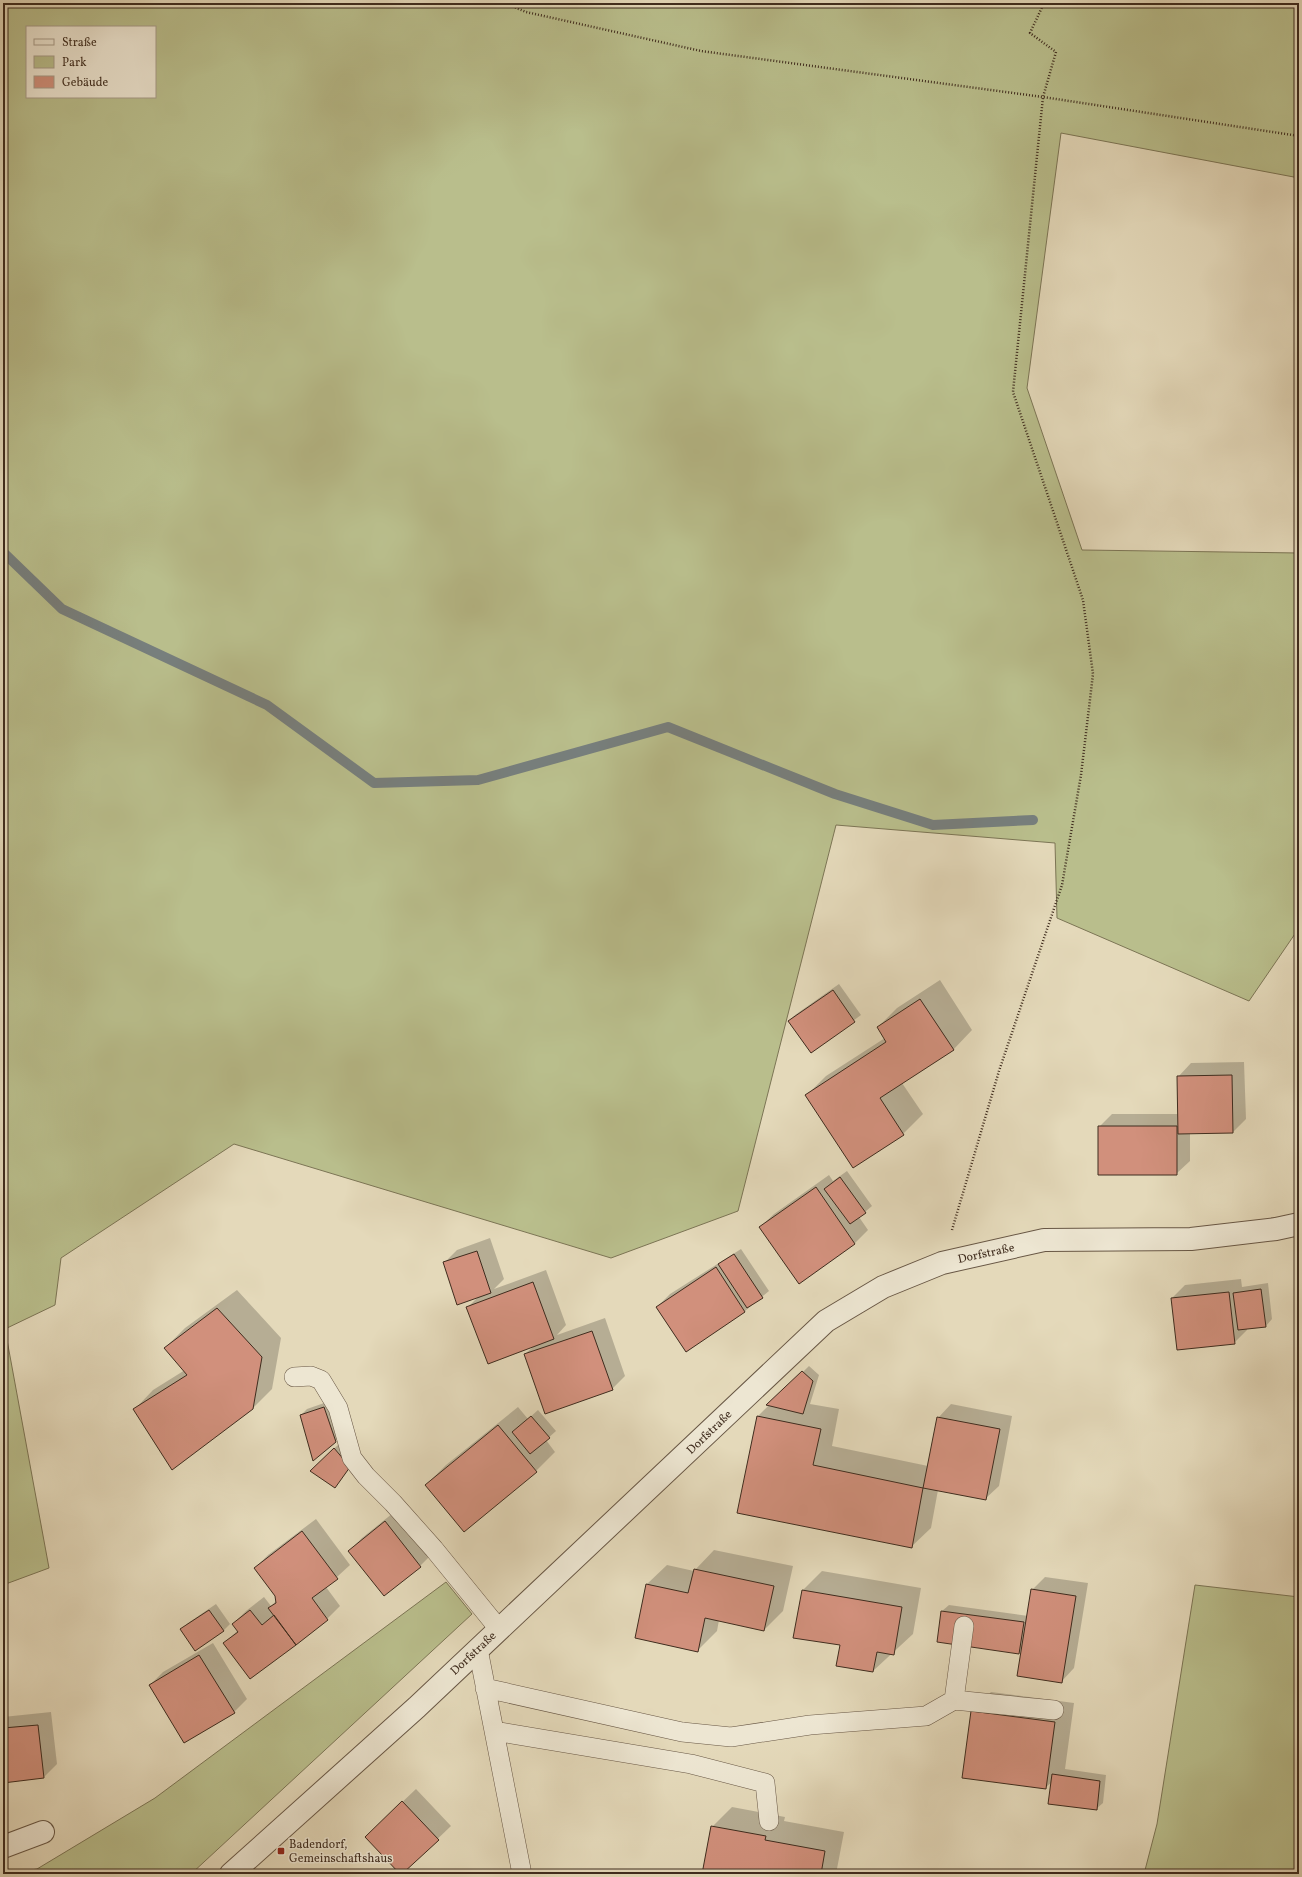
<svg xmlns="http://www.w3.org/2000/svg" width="1302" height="1877" font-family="Vollkorn,serif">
  <rect width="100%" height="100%" fill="#e4d9ba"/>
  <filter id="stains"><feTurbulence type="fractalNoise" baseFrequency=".005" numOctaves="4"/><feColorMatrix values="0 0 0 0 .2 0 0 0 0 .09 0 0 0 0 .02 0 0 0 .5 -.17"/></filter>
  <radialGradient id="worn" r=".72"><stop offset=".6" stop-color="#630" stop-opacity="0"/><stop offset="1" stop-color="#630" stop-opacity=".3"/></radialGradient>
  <!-- green -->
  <path fill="#b9be8c" stroke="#7c7555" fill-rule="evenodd" d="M3,3H1299V178L1061,133L1027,388L1082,550L1299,553V928L1249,1001L1057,918L1055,843L836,825L738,1211L611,1258L234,1144L61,1258L55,1305L5,1329L49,1568L3,1585ZM27,27H155V97H27Z
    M446,1582L472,1614L191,1874H7L37,1869L155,1798Z
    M1195,1585L1299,1597V1874H1144L1157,1824Z"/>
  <!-- shadow -->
  <path fill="#0003" d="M940,980L972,1030L953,1050L902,1083L923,1114L903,1134L854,1166L807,1095L826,1076L885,1038L878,1027L897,1008Z
    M839,984L861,1015L811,1052L789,1021L795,1015Z
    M1244,1062L1246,1119L1233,1132L1190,1133V1161L1176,1174L1099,1127L1112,1114H1179L1178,1077L1191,1063Z
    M847,1171L872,1206L859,1217L868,1230L855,1243L799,1283L760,1227L774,1214L829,1175L833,1181Z
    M490,1238L504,1279L494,1289L546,1270L566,1325L557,1335L605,1318L625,1376L612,1389L525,1354L534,1346L467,1308L478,1297L444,1263L457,1250Z
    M741,1249L769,1291L745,1311L686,1350L657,1307L670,1294Z
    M1241,1279L1242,1287L1268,1283L1272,1319L1266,1326L1247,1328V1330L1234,1343L1172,1298L1185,1285Z
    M237,1290L281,1338L272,1389L252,1409L134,1410L153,1390L185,1370L165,1348L185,1328Z
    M809,1366L819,1375L810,1404L839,1409L832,1446L928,1466L938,1418L951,1404L1012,1416L999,1486L985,1499L938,1490L931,1528L911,1547L738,1512L758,1416Z
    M330,1401L341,1435L335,1441L301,1415L307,1409Z
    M518,1407L528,1419L538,1410L556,1431L546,1440L555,1452L536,1471L426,1485L446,1465Z
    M341,1442L356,1460L335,1486L311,1471Z
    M398,1509L433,1553L420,1566L384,1595L349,1551L362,1538Z
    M316,1519L350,1565L326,1587L340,1606L327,1619L224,1644L238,1630L233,1624L246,1611L264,1597L271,1606L277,1600L276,1595L255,1568L268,1555Z
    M714,1550L793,1566L783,1611L764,1630L719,1620L717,1631L697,1651L647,1584L667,1565L694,1571Z
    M822,1571L921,1588L913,1634L873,1671L841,1644L803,1590Z
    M1045,1577L1088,1583L1074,1668L1061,1682L1022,1650L1019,1653L942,1611L949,1605L1028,1616L1032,1590Z
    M216,1604L230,1624L224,1630H181L188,1623Z
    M213,1643L247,1699L234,1712L150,1685L163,1672Z
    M991,1692L1074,1703L1065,1769L1106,1775L1103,1803L1096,1809L1052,1782L1045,1788L972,1712Z
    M51,1712L57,1764L44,1777L3,1782V1717Z
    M416,1789L451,1826L401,1874L379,1824Z
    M732,1807L785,1817L784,1821L844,1832L836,1874H703L712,1827Z"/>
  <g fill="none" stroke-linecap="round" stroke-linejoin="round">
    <!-- stream -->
    <path stroke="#777f7d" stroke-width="10" d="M3,552L62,609L267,705L374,783L478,780L668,727L835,794L933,825L1033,820"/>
  </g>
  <!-- building -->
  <path fill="#d1907c" stroke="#3f2c1e" d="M833,990L855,1022L811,1053L788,1021Z
    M920,999L954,1050L880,1098L904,1135L853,1168L805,1095L886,1042L877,1027Z
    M1232,1075L1233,1133L1178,1134L1177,1076Z
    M1098,1126H1177V1175H1098Z
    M840,1177L866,1213L850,1224L824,1189Z
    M816,1187L855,1244L799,1284L759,1227Z
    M477,1251L491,1293L457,1305L443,1262Z
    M734,1254L763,1298L747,1308L718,1264Z
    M716,1267L745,1312L686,1352L656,1307Z
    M533,1282L554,1339L488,1364L466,1307Z
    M1261,1289L1266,1327L1238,1330L1233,1293Z
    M1229,1292L1235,1344L1177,1350L1171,1298Z
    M217,1308L262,1357L253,1409L172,1470L133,1409L187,1375L164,1348Z
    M1297,1325H1299V1350Z
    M592,1331L613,1390L545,1414L524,1354Z
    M802,1371L813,1381L803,1414L766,1405Z
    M324,1407L336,1442L313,1461L300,1415Z
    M531,1416L550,1438L530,1454L512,1432Z
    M757,1416L821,1429L813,1465L923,1488L912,1548L737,1513Z
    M937,1417L1000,1429L986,1500L923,1488Z
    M498,1425L537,1472L464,1532L425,1485Z
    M334,1448L350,1467L335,1488L310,1471Z
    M385,1521L421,1567L384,1596L348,1551Z
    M302,1531L338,1579L312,1598L328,1620L296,1645L268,1608L276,1603L275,1596L254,1568Z
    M694,1569L774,1586L764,1631L705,1618L698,1652L635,1638L646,1584L688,1593Z
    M1031,1589L1076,1596L1062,1683L1017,1676Z
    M802,1590L902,1607L894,1655L877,1652L873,1672L836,1666L840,1645L793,1638Z
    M209,1610L224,1631L195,1651L180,1629Z
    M250,1610L262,1625L274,1615L296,1645L250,1679L223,1643L238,1632L232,1624Z
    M941,1611L1024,1622L1019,1654L937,1642Z
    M199,1655L235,1713L184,1743L149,1685Z
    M971,1711L1055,1722L1046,1789L962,1778Z
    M38,1725L44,1778L3,1783V1728Z
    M1052,1774L1100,1781L1097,1810L1048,1804Z
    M402,1801L439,1840L402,1874H400L365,1837Z
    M711,1826L766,1836L765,1840L825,1851L821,1874H702Z"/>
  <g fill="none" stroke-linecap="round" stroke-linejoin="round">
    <!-- lane casing -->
    <g stroke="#685745" stroke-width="20">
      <path id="lane" d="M294,1377L311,1376L321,1380L338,1408L352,1458L366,1476L393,1503L434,1549L499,1629
        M478,1649L522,1874
        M485,1688L682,1732L731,1737L810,1725L926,1716L954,1700L1054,1710
        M954,1700L964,1626
        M494,1731L691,1764L765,1783L769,1821"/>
    </g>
    <!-- street casing -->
    <g stroke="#685745" stroke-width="24">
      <path id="street" d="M3,1847L43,1832
        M231,1874L417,1707L826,1321L883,1287L942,1263L1044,1240L1191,1239L1276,1229L1299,1224"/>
    </g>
    <!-- path -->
    <path stroke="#3f2c1e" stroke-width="2.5" stroke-dasharray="1 2" stroke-linecap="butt" d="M504,3L526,12L701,51L1043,97L1299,136
      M952,1230L999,1071L1062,885L1081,775L1093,674L1083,600L1013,392L1043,97L1056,52L1030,33L1044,3"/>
    <!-- lane -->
    <use href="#lane" stroke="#ede6d2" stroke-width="19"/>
    <!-- street -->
    <use href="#street" stroke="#ede6d2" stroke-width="22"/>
  </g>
  <!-- markers -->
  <rect fill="#8f2418" stroke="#ede6d2" stroke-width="1.5" x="277" y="1847" width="8" height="8" rx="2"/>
  <g text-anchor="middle" stroke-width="3" stroke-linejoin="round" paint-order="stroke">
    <!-- street labels -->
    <g font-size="12" fill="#3f2c1e" stroke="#ede6d2">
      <text transform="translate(986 1253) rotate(-12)" y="4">Dorfstraße</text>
      <text transform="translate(709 1432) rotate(-44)" y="4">Dorfstraße</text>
      <text transform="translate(473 1653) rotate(-43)" y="4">Dorfstraße</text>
    </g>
    <!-- poi labels -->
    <g font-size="12" fill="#3f2c1e" stroke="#ede6d2" text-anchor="start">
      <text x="289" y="1848">Badendorf,<tspan x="289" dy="14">Gemeinschaftshaus</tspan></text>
    </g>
  </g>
  <!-- margin -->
  <rect width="1302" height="1877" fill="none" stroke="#e4d9ba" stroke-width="16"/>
  <rect x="4" y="4" width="1294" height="1869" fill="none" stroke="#3f2c1e" stroke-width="2"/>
  <rect x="8" y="8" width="1286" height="1861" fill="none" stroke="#3f2c1e"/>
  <!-- legend -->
  <rect x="26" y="26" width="130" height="72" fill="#ede6d2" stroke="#a79c8a"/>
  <rect x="34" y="39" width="20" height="6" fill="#ede6d2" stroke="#a79c8a"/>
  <text x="62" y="46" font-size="12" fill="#3f2c1e">Straße</text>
  <rect x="34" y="56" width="20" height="12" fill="#b9be8c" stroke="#a79c8a"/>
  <text x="62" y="66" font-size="12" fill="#3f2c1e">Park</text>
  <rect x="34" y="76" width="20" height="12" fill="#d1907c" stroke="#a79c8a"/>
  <text x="62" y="86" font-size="12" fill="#3f2c1e">Gebäude</text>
  <rect width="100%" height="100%" filter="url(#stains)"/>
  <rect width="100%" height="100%" fill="url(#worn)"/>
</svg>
